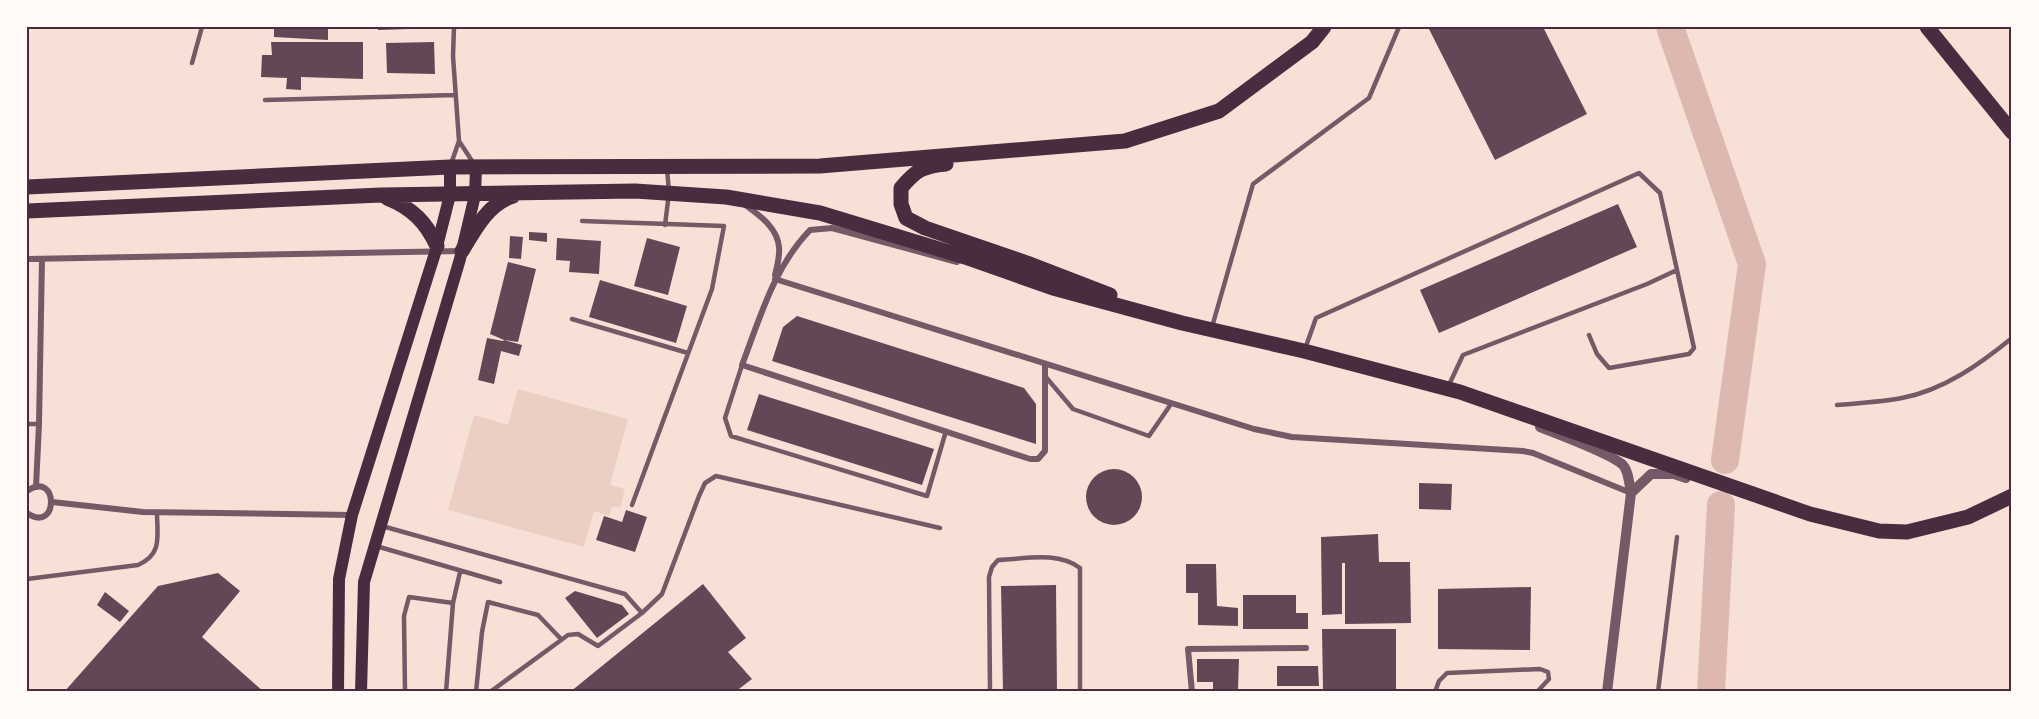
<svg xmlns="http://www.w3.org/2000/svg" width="2039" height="719" font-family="'Space Grotesk',sans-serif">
  <rect width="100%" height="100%" fill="#f7e1d7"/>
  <!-- green -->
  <path fill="#ebcfc5" d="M518,389L628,419L610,485L625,489L620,508L612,506L609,516L594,511L584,547L448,510L474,415L508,425Z"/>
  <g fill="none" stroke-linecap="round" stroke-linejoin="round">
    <!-- river -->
    <path stroke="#dcb8b0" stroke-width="28" d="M1670,27L1752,264L1725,460
      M1711,692L1721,505"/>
  </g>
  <!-- building -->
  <path fill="#644757" d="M274,27H328V40L274,37Z
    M378,27H408L409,29L378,30Z
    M1428,27H1543L1587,114L1495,160Z
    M271,42H363V79L301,77V90L286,89L287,78L261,77L262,55H272Z
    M434,42L435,74L387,73L386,43Z
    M1618,204L1637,247L1439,333L1420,290Z
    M529,232L547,233V242L529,240Z
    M510,236L523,237L521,259L509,258Z
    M557,238L601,241L599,274L569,272L570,261L556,260Z
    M647,238L680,247L668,295L634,286Z
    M508,262L536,269L518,342L504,340L490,334Z
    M600,280L687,306L676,343L589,317Z
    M797,316L1024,388L1036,404V444L772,361L783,327Z
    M487,338L503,341L504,340L522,345L519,356L501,351L494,384L478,380Z
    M759,394L934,449L922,485L747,430Z
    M1086 497a28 28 0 1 1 56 0a28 28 0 1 1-56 0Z
    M1419,483L1452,484L1451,510L1419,509Z
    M626,510L647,517L635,552L596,540L604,516L622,522Z
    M1378,534L1379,562H1410L1411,623L1345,624V563H1342V614L1322,615L1321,537Z
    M1186,564H1216L1217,606L1238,608V626L1198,625V593H1186Z
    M218,573L240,591L202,637L264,692H64L158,586Z
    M703,584L746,638L728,652L752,679L735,692H570Z
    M1056,585L1057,692H1003L1001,586Z
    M1531,587L1530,650L1438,649V589Z
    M575,591L622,605L629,614L597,638L565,598Z
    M105,592L129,611L120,622L97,605Z
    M1243,595H1296V613H1308V629H1243Z
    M1322,629H1396V690H1323Z
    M1197,659H1239L1238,690H1213V682H1197Z
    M1277,666H1318L1319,686H1277Z"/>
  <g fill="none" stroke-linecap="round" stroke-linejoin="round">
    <!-- service -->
    <path stroke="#755966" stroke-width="4.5" d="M192,63L202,27
      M265,100L455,95
      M459,141L474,164
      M451,164L459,141L453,56L454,27
      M582,221L724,226L712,289L632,505
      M665,225L669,193L667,168
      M572,319L688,353
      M1212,327L1253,184L1369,98L1399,27
      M1589,335L1597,354L1609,368L1689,354L1694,348L1677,270
      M1305,349L1316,318L1639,173L1660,193L1677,270L1647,284L1463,355L1448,387
      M742,365L725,418L731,436L927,496L946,431
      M1045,376L1073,409L1149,436L1171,404
      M1837,405C1859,403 1881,402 1902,398C1944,390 1980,364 2012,338
      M27,424H39
      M382,526L625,594L642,613
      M376,546L500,582
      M27,579L138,565C163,554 157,536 157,512
      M405,692L404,616L409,597L453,603
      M446,692L453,603L460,572
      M476,692L482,632L488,602L538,615L561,639
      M490,692L568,635L578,634L598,646L642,613L662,594L699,496L705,483L716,476L940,528
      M990,692L989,577L992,567L998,560C1025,559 1057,551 1080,568V692
      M1435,692L1439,681L1447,673L1540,669L1548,672L1549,679L1537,692
      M1658,692L1677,537"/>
    <!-- minor -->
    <path stroke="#755966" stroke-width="6" d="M744,204C759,215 777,227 779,247C780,256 777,267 775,275
      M27,259L462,251
      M957,262L832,228L810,230C774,267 760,318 742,365L1030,459H1038L1045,451V364
      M775,279L1254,429L1292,437L1523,451L1533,453L1631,493
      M36,487L39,424L42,259
      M27,491C59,469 59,535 27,513
      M52,502L143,512L352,515
      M1192,692L1188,649L1306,648"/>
    <!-- tertiary -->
    <path stroke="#755966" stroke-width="10" d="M1540,427C1558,434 1612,454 1623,465C1629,472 1629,484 1631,493L1607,692
      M1631,493L1651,474H1674L1686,478"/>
    <!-- secondary -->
    <path stroke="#4a2c40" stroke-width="12" d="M338,692L339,579L352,515L436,250L450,195V167
      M361,692L364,582L460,259L475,195L476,168"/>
    <!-- primary -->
    <path stroke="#4a2c40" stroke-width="15" d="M1927,27L2012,132
      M946,164C923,166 916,170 901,188V204L906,218L925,228L1027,263L1110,295
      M27,187L450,167L820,166L1125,141L1219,111L1312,42L1324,27
      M387,198C412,208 426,222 437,246
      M27,211L381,195L635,191L726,197L820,213L965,257L1053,288L1182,323L1304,351L1460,392L1810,514L1879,531L1907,532L1968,517L2012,496
      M462,251C475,229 488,204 513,196"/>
  </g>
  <!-- border -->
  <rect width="2039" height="719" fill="none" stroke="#fffaf5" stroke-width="57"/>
  <rect x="28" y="28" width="1982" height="662" fill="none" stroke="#4a2c40" stroke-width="2"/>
</svg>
